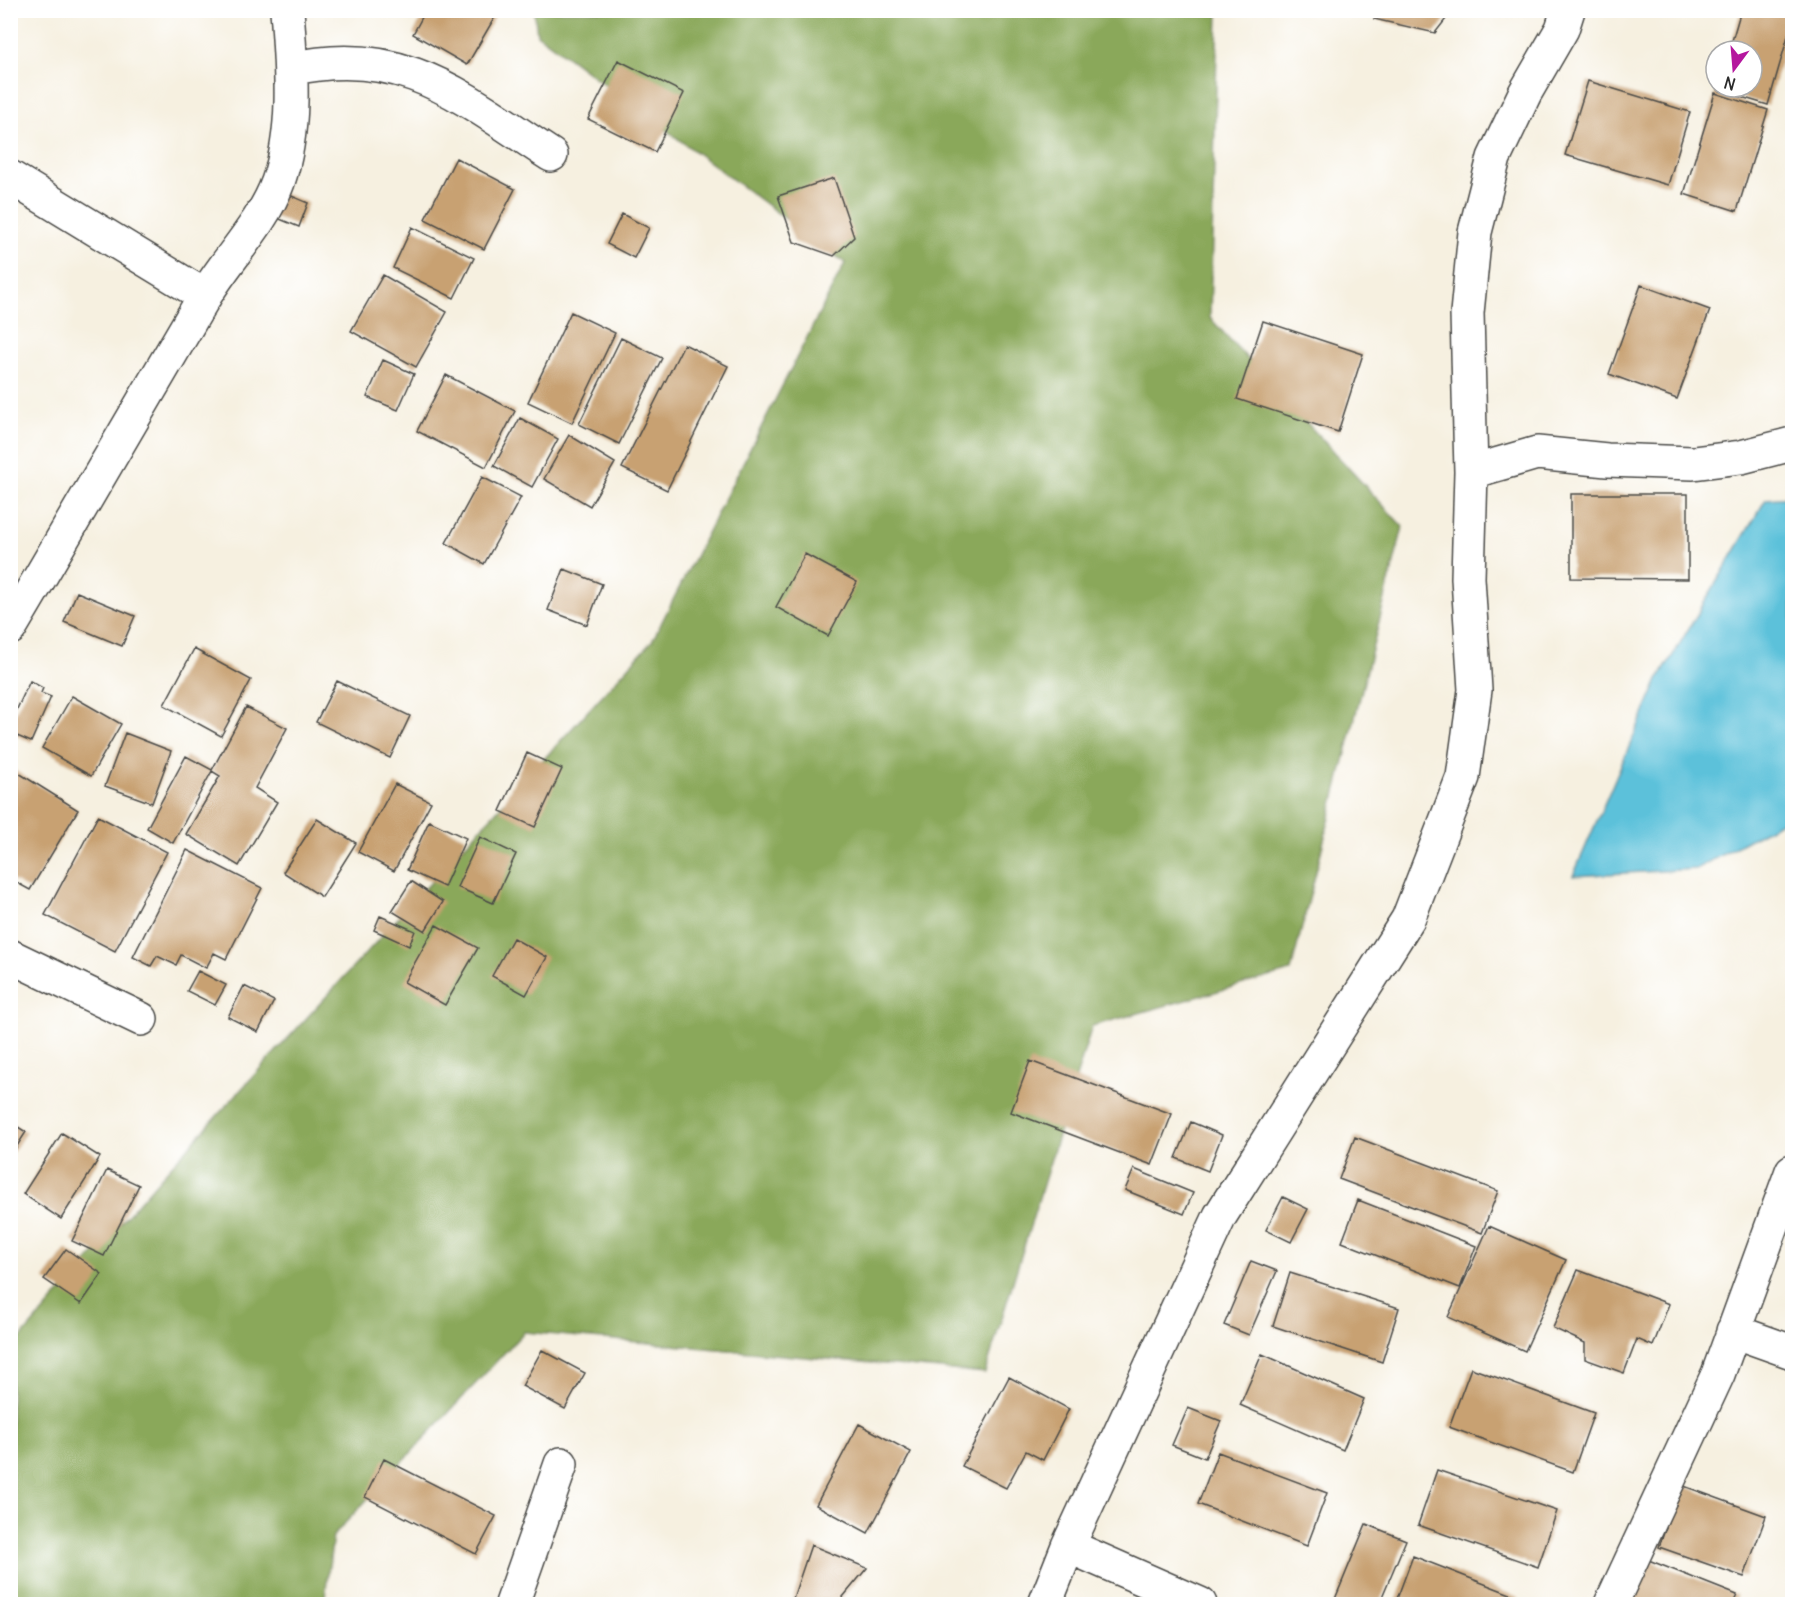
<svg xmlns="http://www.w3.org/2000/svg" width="1803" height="1615" font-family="Delius,sans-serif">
  <rect width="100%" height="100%" fill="#fff"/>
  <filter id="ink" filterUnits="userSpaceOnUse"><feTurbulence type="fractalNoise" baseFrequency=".0167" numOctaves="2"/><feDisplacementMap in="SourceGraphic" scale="12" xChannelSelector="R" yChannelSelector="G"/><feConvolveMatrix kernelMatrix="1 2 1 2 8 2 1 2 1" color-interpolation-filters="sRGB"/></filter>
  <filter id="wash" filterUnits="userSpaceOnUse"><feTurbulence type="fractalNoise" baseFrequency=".008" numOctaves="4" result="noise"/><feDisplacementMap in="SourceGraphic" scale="24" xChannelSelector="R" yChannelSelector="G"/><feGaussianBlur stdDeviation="1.35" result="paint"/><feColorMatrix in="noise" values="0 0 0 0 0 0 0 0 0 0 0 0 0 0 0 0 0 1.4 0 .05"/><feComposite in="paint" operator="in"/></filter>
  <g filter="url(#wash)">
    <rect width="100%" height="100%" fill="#f6f0e0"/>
    <!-- forest -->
    <path fill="#8aa85a" stroke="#5a6a42" stroke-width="1.5" d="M534,11H1218L1210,318L1403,527L1291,971L1092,1026L985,1373L524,1332L333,1536L324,1604H11V1349L160,1178L652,641L845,263L537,34Z"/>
    <!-- water -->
    <path fill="#5cc1da" stroke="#447682" stroke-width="1.5" d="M1792,497V816L1696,869L1573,876L1658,680L1766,499Z"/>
    <g id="blocks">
      <!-- building -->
      <path fill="#c8a172" d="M426,10H499L467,65L413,34Z
        M1376,10H1453L1435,33L1374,19Z
        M1741,10L1792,12V22L1768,105L1718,90L1719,87H1752V51H1729Z
        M618,60L684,93L655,152L588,119Z
        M1588,81L1690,112L1668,185L1565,155Z
        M1715,93L1768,110L1737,211L1684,194Z
        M456,158L515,189L484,249L425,219Z
        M834,178L854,237L834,256L794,242L778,196Z
        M275,189L308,203L299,227L270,215Z
        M622,214L649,228L634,258L607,244Z
        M412,227L474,258L454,298L393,268Z
        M383,275L447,312L416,367L351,331Z
        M1641,285L1710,310L1677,399L1609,374Z
        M571,312L615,333L572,423L528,402Z
        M1263,321L1363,354L1338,432L1237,399Z
        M621,338L662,358L619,444L579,424Z
        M684,344L728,366L667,490L622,468Z
        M383,360L414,374L398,410L367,397Z
        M446,375L515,411L486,467L417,431Z
        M520,418L558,439L532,487L494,466Z
        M569,435L615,463L590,506L544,479Z
        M482,477L521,497L484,564L446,543Z
        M1571,494H1688V579L1571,578Z
        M805,554L857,582L828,636L776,607Z
        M564,569L602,584L587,625L548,610Z
        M77,592L135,616L122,646L64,622Z
        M194,649L251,680L221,736L164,705Z
        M30,681L43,688L41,693L51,697L31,742L10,733V724Z
        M337,681L410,716L390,758L316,722Z
        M72,696L121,724L91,776L42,748Z
        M246,707L287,728L255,788L277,802L239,866L186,834L220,776L212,771L173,843L147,828L186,756L212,770Z
        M125,733L171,751L152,803L105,786Z
        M527,753L562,769L535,827L500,811Z
        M14,770L78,810L30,890L10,879V775Z
        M395,784L431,802L394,871L358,852Z
        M98,816L167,852L115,951L45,915Z
        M317,819L356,843L322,897L283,872Z
        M429,821L466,838L444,887L407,870Z
        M480,837L516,854L493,903L457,887Z
        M187,850L262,888L226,959L214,953L206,968L181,955L176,965L157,956L151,966L133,957Z
        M411,881L443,902L425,931L392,911Z
        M380,916L415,931L409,946L374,930Z
        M436,925L478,948L445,1005L404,982Z
        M513,938L547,957L526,995L492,976Z
        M198,971L226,985L215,1005L187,991Z
        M244,986L274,1001L258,1032L228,1017Z
        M1030,1061L1172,1114L1152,1165L1011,1112Z
        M10,1122L26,1132L10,1157Z
        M1191,1122L1222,1135L1208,1171L1176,1158Z
        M62,1133L100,1157L61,1219L23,1194Z
        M1355,1137L1498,1191L1482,1233L1339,1179Z
        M1134,1169L1193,1193L1184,1214L1125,1190Z
        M107,1170L139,1185L104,1256L72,1241Z
        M1283,1197L1308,1209L1291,1242L1266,1230Z
        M1358,1200L1476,1246L1460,1288L1342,1242Z
        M1489,1226L1566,1260L1525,1351L1448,1317Z
        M66,1249L102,1274L81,1304L44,1279Z
        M1251,1261L1277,1271L1249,1335L1224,1325Z
        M1578,1270L1669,1304L1653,1346L1637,1339L1624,1373L1585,1359V1343L1553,1328Z
        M1290,1273L1399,1308L1382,1362L1273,1326Z
        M542,1350L585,1373L565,1409L522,1386Z
        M1262,1354L1364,1399L1343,1450L1240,1405Z
        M1471,1368L1594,1413L1573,1472L1449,1427Z
        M1009,1377L1069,1409L1043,1460L1026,1451L1006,1488L962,1466Z
        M1188,1408L1221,1421L1205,1458L1172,1445Z
        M859,1424L911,1452L868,1533L816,1505Z
        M1218,1452L1327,1493L1307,1546L1198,1504Z
        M384,1459L496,1516L476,1554L365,1497Z
        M1437,1470L1557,1511L1538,1567L1418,1525Z
        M1681,1485L1766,1516L1744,1577L1659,1547Z
        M1366,1524L1406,1540L1379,1604H1333Z
        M811,1545L867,1568L843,1597L845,1604H791Z
        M1413,1556L1518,1597L1515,1604H1395Z
        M1646,1559L1737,1595L1733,1604H1628Z"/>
    </g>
  </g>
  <g filter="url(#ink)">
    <use href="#blocks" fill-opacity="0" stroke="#494946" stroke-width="1.5"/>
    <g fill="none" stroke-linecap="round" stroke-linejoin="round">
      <!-- minor casing -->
      <g stroke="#494946" stroke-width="36">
        <path id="minor" d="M291,69C403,43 463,98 551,155
          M10,177L205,296
          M1471,472L1537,453L1607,460L1693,463L1741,457L1792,444
          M10,628C75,519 138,409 203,299C226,259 262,226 278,182C297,128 291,65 287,10
          M10,956L141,1019
          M1733,1331L1792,1352
          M1068,1546L1200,1604
          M512,1604L561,1464
          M1045,1604L1068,1546L1220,1216L1408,919L1463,777L1475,690L1468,578L1471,472L1467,313L1475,232L1494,158L1525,93L1562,29L1568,10
          M1611,1604L1718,1374L1792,1171"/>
      </g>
      <!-- minor -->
      <use href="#minor" stroke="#fff" stroke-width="33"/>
    </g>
  </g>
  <!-- margin -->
  <rect width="1803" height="1615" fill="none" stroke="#fff" stroke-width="36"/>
  <!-- north arrow -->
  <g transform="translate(1734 69) rotate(196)"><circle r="28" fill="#ffffff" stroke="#aaaaaa" stroke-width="1.5"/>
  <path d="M0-4.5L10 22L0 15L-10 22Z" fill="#b5179e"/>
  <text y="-9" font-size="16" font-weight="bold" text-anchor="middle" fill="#2b2b2b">N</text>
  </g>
</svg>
